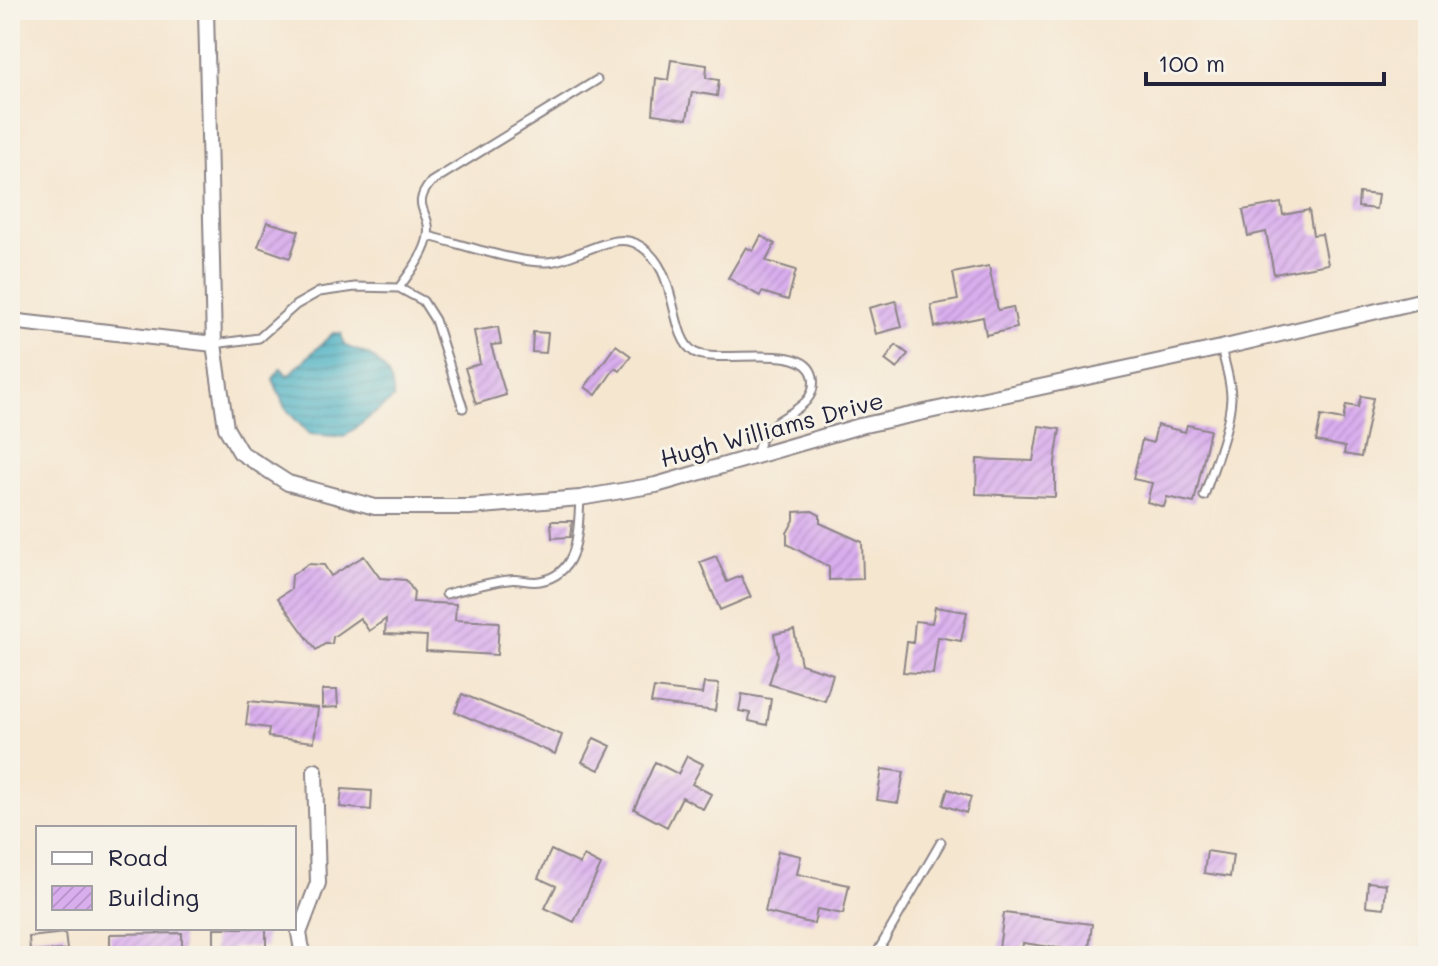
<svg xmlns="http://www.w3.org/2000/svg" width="1438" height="966" font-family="Mali,sans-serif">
  <defs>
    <pattern id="water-rules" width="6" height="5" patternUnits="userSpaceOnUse" patternTransform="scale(2)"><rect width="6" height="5" fill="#42adc1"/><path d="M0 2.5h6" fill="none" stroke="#378c9e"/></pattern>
    <pattern id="building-hatch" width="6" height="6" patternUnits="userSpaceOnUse" patternTransform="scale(2)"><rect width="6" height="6" fill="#d9aeed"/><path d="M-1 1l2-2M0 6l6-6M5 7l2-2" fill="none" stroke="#ba95cc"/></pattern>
  </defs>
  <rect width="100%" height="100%" fill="#f7f3e8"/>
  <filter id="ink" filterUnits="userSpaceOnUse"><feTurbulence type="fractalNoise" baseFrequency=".0125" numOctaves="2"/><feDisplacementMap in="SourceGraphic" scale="16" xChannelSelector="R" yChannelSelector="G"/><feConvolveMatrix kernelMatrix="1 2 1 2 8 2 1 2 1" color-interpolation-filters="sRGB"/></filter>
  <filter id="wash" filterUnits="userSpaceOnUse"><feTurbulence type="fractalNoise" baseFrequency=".006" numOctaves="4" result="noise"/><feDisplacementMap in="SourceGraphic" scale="32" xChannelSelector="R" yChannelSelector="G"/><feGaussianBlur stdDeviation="1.8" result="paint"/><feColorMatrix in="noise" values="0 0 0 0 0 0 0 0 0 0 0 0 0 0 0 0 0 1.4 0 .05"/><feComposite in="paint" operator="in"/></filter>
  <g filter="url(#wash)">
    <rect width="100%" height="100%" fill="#f5e6d0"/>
    <!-- water -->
    <path fill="url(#water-rules)" stroke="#32687e" stroke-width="2" d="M333,333H341L344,345C353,350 367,352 374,359C386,368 395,384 393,399L344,437L309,434L285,408L273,379L281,368L288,376Z"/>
    <g id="blocks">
      <!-- building -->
      <path fill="url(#building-hatch)" d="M671,60L707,65L706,78L719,80L717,96L692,92L687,119L653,114L656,78L668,80Z
        M1359,193L1378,195L1376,209L1358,207Z
        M1281,203L1283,215L1309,210L1313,235L1322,234L1328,264L1274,274L1266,232L1248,236L1243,210Z
        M267,222L299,231L290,258L258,247Z
        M761,236L775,244L766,261L796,270L788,300L762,292L760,296L728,278L746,247L753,251Z
        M989,266L998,310L1013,307L1017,328L986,335L983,317L935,327L931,305L958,300L953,273Z
        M896,301L902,327L876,334L869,308Z
        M498,327L501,344L491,345L506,395L476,404L465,368L480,364L474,331Z
        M533,332L548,333L546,353L532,352Z
        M616,345L631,356L620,371L615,368L596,395L585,387Z
        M896,345L908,354L897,369L885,360Z
        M1361,396L1373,398L1361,457L1344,454L1345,447L1316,441L1321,416L1343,420L1346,405L1358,407Z
        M1157,425L1185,432L1187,425L1210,430L1194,503L1167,497L1164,507L1147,502L1152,483L1133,479L1142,440L1153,443Z
        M1039,426L1060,429L1055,462V497L976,494L977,459L1033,461Z
        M812,511L820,515V523L862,542L863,579L829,580V567L787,544V533L794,520V512Z
        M551,521H572L570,537L552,538Z
        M364,556L380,578L406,580L414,592L413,602L456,604L455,620L499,622L497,655L426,651L427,636L385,634L386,619L369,631L360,618L333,637L332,644H325L316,650L278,598L291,589L292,575L308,564L324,565L331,576Z
        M716,556L727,582L741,576L751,597L720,610L700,562Z
        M935,607L967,612L961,641L938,637L933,674L903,672L907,642L913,643L915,621L932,623Z
        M794,630L801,664L833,674L825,701L769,684L778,655L774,634Z
        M704,683L719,684L715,711L651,703L654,688L702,694Z
        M322,690H337L338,707L322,708Z
        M462,694L562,735L555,754L455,712Z
        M742,694L771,699L767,725L749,721L750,713L739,711Z
        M249,701L318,708L314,742L268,737L269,728L246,725Z
        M594,738L611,746L599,770L582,762Z
        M687,756L703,764L692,784L711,794L703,809L682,797L667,827L634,809L655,762L678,774Z
        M882,769L904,772L898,803L877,800Z
        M342,789L372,791L371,810L340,807Z
        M948,789L971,797L966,813L943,805Z
        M551,850L580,864L584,856L601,865L574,922L545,908L556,886L538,878Z
        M778,851L801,856L797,874L849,885L843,914L817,909L814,924L765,912Z
        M1207,851L1233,855L1230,877L1204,873Z
        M1368,882L1386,884L1384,908L1366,906Z
        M1004,913L1092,924L1088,956H1064L1065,949L1023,943L1021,956L998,955Z
        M214,928H266V947H233V956H214Z
        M65,933L67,950L30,952L29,937Z
        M182,933V956H110V934Z"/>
    </g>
  </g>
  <g filter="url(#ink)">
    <use href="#blocks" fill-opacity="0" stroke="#8c8486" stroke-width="2"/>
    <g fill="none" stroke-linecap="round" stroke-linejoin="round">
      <!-- lane casing -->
      <g stroke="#8c8486" stroke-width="11">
        <path id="lane" d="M428,236C461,244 516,263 547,262C573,261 610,232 635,243C681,265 667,335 694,352C718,366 806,340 813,377C818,406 784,413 768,429C760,436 759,446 756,456
          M399,288C409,273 425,255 428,236C432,211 409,208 431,182L597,80
          M214,344L259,338L296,305L319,292L355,287L399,288L423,301L435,320L463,408
          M1204,496C1214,465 1229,431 1231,398C1231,381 1225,364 1221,348
          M446,594C467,589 488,582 508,580C519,578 529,583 540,581C580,574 578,530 580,498
          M875,956L941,842"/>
      </g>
      <!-- street casing -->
      <g stroke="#8c8486" stroke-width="18">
        <path id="street" d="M206,10L214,344L226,428L240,452L288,483L375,507H470L580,498L656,485L860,426L1221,348L1428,299
          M10,321L214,344
          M303,956L299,933L318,883L315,771"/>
      </g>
      <!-- lane -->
      <use href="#lane" stroke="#fff" stroke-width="7"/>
      <!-- street -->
      <use href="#street" stroke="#fff" stroke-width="14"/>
    </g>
  </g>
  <g text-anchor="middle" stroke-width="6" stroke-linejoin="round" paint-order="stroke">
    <!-- street labels -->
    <g font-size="24" fill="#22223b" stroke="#f7f3e8">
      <text transform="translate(772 430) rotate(-15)" y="8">Hugh Williams Drive</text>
    </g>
  </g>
  <!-- margin -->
  <rect width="1438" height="966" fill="none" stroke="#f7f3e8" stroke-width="40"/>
  <!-- legend -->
  <rect x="36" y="826" width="260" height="104" fill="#f7f3e8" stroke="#a29fa3" stroke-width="2"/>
  <rect x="52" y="852" width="40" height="12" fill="#ffffff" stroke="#a29fa3" stroke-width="2"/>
  <text x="108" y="866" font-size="24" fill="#22223b">Road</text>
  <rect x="52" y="886" width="40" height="24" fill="url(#building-hatch)" stroke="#a29fa3" stroke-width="2"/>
  <text x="108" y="906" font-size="24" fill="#22223b">Building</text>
  <!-- scale -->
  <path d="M1146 72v12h238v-12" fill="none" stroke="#22223b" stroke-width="4"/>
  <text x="1158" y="72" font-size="24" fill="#22223b" stroke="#f7f3e8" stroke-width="6" paint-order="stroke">100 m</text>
</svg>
